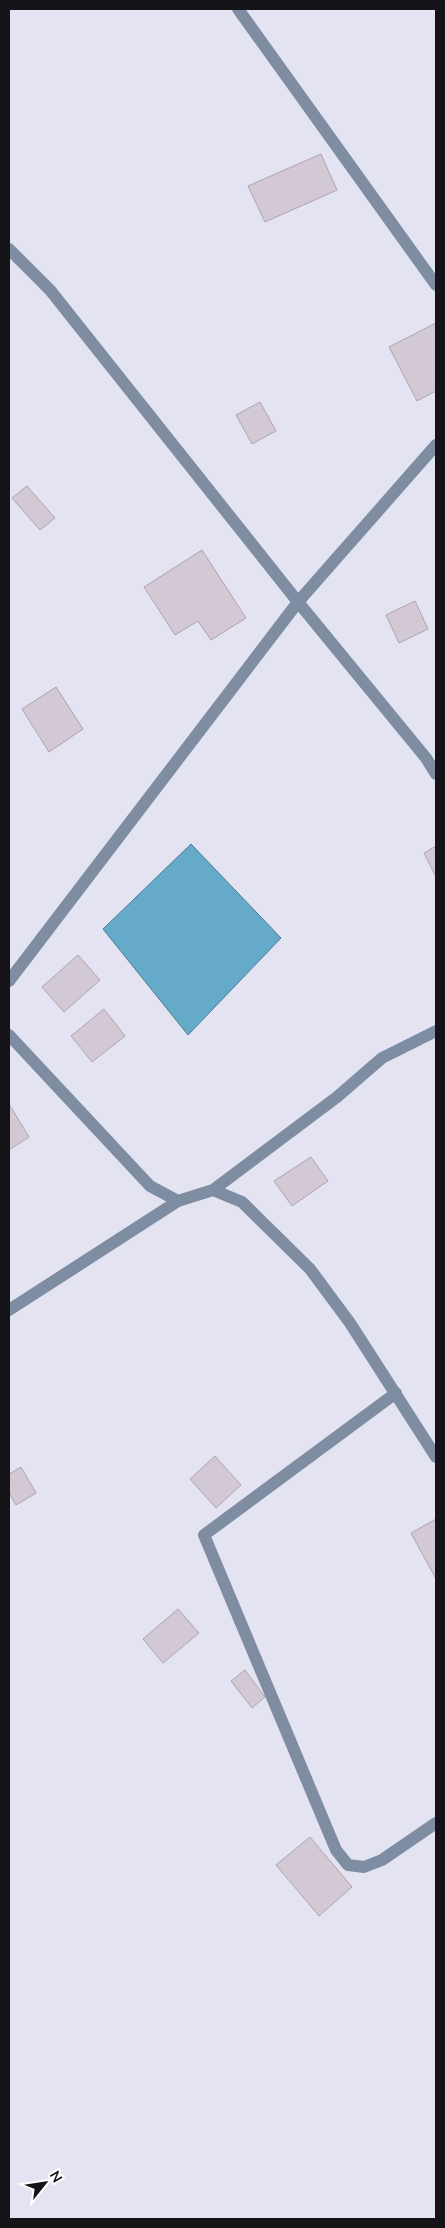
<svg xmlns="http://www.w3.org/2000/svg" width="445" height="2228" font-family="'Nunito Sans',sans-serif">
  <rect width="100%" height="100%" fill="#e4e3f1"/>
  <!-- water -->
  <path fill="#66aac9" stroke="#4d7d94" d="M191,844L281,938L188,1035L103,929Z"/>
  <!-- building -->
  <path fill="#d3c9d5" stroke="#aea4b0" d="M321,154L337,190L265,222L248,186Z
    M436,323V391L417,401L389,347Z
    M260,402L276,431L252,444L236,415Z
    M27,486L55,518L40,530L12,498Z
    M202,550L246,618L211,640L198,621L175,635L144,587Z
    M415,601L428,629L399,643L386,615Z
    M56,687L83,729L49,752L22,709Z
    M436,846V877L424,853Z
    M78,955L100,980L64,1012L42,987Z
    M104,1009L125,1036L92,1062L71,1036Z
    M9,1104L29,1137L9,1150Z
    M311,1157L328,1181L292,1206L274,1181Z
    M215,1456L241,1485L216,1508L190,1479Z
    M21,1467L36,1493L16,1505L9,1493V1474Z
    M436,1519V1579L411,1533Z
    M178,1609L199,1633L163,1663L143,1639Z
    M245,1670L265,1697L252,1708L231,1681Z
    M310,1837L352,1887L319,1916L276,1865Z"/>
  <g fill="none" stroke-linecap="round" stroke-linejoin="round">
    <!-- minor -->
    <path stroke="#7f8da3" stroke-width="12" d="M238,9L436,285
      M9,249L50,290L298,602L426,758L436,774
      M9,981L298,602L436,445
      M9,1035L150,1186L178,1201
      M213,1190L337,1097L382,1058L436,1031
      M9,1310L178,1201L213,1190L242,1202L310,1269L350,1323L436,1457
      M396,1393L204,1535L336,1850L348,1865L364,1867L382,1860L436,1823"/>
  </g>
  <!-- border -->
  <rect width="445" height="2228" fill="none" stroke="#141318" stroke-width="20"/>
  <!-- north arrow -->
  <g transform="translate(45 2183) rotate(60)" stroke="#ffffff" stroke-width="4" paint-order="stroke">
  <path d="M0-4L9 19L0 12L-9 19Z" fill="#141318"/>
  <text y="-8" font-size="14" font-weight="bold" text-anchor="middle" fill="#141318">N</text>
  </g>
</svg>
